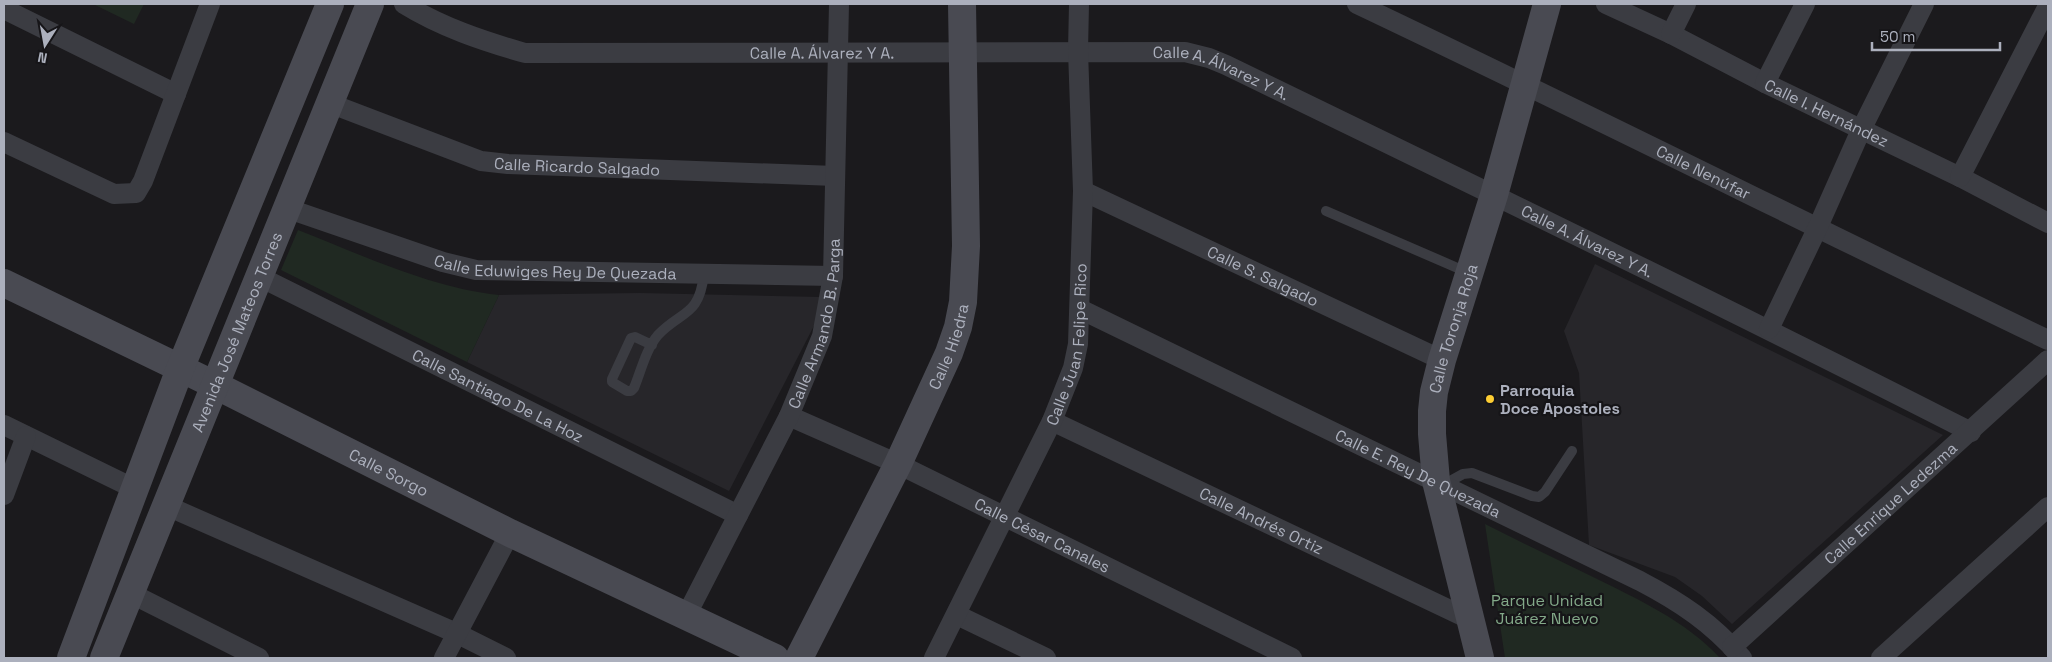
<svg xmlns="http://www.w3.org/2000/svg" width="2052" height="662" font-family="'Space Grotesk',sans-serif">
  <rect width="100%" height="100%" fill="#1b1a1d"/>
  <!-- built -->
  <path fill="#27262a" d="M1595,264L1943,435L1732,624L1702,596L1675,577L1589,545L1579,373L1564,331Z
    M640,293L820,297L819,316L729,491L467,362L499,295Z"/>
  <!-- green -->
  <path fill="#202922" d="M93,4H144L134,24Z
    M298,230C362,255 431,288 499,295L467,362L281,270Z
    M1485,524C1520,542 1556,559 1591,576C1637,599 1685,620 1720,658H1505Z"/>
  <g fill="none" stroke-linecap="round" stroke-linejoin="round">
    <!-- lane -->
    <path stroke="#3b3c42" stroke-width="10" d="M1326,211L1469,273
      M652,345L635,337L631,338L612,379V382L627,391H631L634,388C641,371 646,349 658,335C682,310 699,317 704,274
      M1443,485L1463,474L1472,473L1532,496L1539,497L1545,492L1572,451"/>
    <!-- street -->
    <g stroke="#3b3c42" stroke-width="20">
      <path id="s1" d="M404,4C441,27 483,41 525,53L1185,52L1209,58L1226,65C1475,186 1724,306 1971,432"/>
      <path id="s2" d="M1357,4C1589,114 1817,229 2048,340"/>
      <path id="s3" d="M1606,4L1671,34L1765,83L1960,177L2048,223"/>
      <path d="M4,9L176,94"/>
      <path d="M1671,34L1686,4"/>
      <path d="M1765,83L1805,4"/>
      <path id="s4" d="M329,103L481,161L508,164L835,176"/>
      <path d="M4,142L114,194L136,193L143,181L210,4"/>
      <path d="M1960,177L2048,6"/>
      <path id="s5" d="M1083,191L1442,360"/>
      <path id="s6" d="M286,208L443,262L476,270L833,276"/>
      <path id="s7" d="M258,276L738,515"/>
      <path id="s8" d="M1080,309L1640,581C1680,602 1712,623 1742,658"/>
      <path d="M1769,329L1817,229L1861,130L1924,4"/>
      <path id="s9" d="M789,416L898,464L1292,658"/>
      <path id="s10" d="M1052,421L1471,620"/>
      <path d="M4,425L135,489"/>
      <path d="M4,495L26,436"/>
      <path d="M165,505L456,633L506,658"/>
      <path d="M130,593L259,658"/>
      <path d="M957,615L1046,658"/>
      <path id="s11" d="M686,616L789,416L822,336L833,276L839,4"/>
      <path id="s12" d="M1732,647L2048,360"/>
      <path d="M444,658L510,533"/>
      <path id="s13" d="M934,658L1052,421L1073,368L1078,344L1083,191L1078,51L1079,4"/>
      <path d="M1881,658L2048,507"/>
    </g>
    <!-- secondary -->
    <g stroke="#494a52" stroke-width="28">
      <path id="s14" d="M4,283L215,385L510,533L775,658"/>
      <path d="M71,658L180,369L330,4"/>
      <path id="s15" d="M104,658L370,4"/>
      <path id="s16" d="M799,658L898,464L949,353L958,327L963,302L966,246L962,4"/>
      <path id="s17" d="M1480,658L1436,481L1432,434V411L1434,392L1442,360L1494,195L1547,4"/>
    </g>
  </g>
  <!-- markers -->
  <circle fill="#fdcd33" stroke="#161518" stroke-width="2" cx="1490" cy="399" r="5"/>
  <g text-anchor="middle" stroke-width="4.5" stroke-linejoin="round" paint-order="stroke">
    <!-- street labels -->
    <g font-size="16" fill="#acb0bd" stroke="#161518">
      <text dy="6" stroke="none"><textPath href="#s1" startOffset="428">Calle A. Álvarez Y A.</textPath></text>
      <text dy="6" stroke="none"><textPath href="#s1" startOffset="831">Calle A. Álvarez Y A.</textPath></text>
      <text dy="6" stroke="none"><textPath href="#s3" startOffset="246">Calle I. Hernández</textPath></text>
      <text dy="6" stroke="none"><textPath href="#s4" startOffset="259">Calle Ricardo Salgado</textPath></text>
      <text dy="6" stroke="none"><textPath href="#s2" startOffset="385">Calle Nenúfar</textPath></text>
      <text dy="6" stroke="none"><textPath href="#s1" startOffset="1236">Calle A. Álvarez Y A.</textPath></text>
      <text dy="6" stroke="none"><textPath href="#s6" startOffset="279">Calle Eduwiges Rey De Quezada</textPath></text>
      <text dy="6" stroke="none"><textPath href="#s5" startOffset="199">Calle S. Salgado</textPath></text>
      <text dy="6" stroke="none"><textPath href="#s11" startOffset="322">Calle Armando B. Parga</textPath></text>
      <text dy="6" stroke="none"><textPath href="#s17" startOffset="338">Calle Toronja Roja</textPath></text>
      <text dy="6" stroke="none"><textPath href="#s15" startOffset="352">Avenida José Mateos Torres</textPath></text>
      <text dy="6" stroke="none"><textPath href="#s13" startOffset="344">Calle Juan Felipe Rico</textPath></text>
      <text dy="6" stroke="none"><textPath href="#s16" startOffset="346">Calle Hiedra</textPath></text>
      <text dy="6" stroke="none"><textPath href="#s7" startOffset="268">Calle Santiago De La Hoz</textPath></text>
      <text dy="6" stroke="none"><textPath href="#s14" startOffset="429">Calle Sorgo</textPath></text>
      <text dy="6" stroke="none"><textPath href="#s8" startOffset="376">Calle E. Rey De Quezada</textPath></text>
      <text dy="6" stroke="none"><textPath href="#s12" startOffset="214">Calle Enrique Ledezma</textPath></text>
      <text dy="6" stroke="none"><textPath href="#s10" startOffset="232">Calle Andrés Ortiz</textPath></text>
      <text dy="6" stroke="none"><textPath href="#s9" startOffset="280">Calle César Canales</textPath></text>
    </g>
    <!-- poi labels -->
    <g font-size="16" font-weight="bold" fill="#acb0bd" stroke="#161518" text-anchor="start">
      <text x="1500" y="396">Parroquia<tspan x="1500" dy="18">Doce Apostoles</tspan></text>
    </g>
    <!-- park labels -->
    <g font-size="16" fill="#83a989" stroke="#161518">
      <text x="1547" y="606">Parque Unidad<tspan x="1547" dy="18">Juárez Nuevo</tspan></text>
    </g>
  </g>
  <!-- border -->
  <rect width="2052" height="662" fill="none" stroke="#acb0bd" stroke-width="10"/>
  <!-- north arrow -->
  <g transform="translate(45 45) rotate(191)" stroke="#161518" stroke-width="4" paint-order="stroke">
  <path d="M0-4L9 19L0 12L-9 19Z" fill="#acb0bd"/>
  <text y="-8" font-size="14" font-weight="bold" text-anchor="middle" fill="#acb0bd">N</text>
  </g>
  <!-- scale -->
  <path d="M1872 42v8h128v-8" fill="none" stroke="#acb0bd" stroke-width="2.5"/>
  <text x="1880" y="42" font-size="15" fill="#acb0bd" stroke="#161518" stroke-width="4" paint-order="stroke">50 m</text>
</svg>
